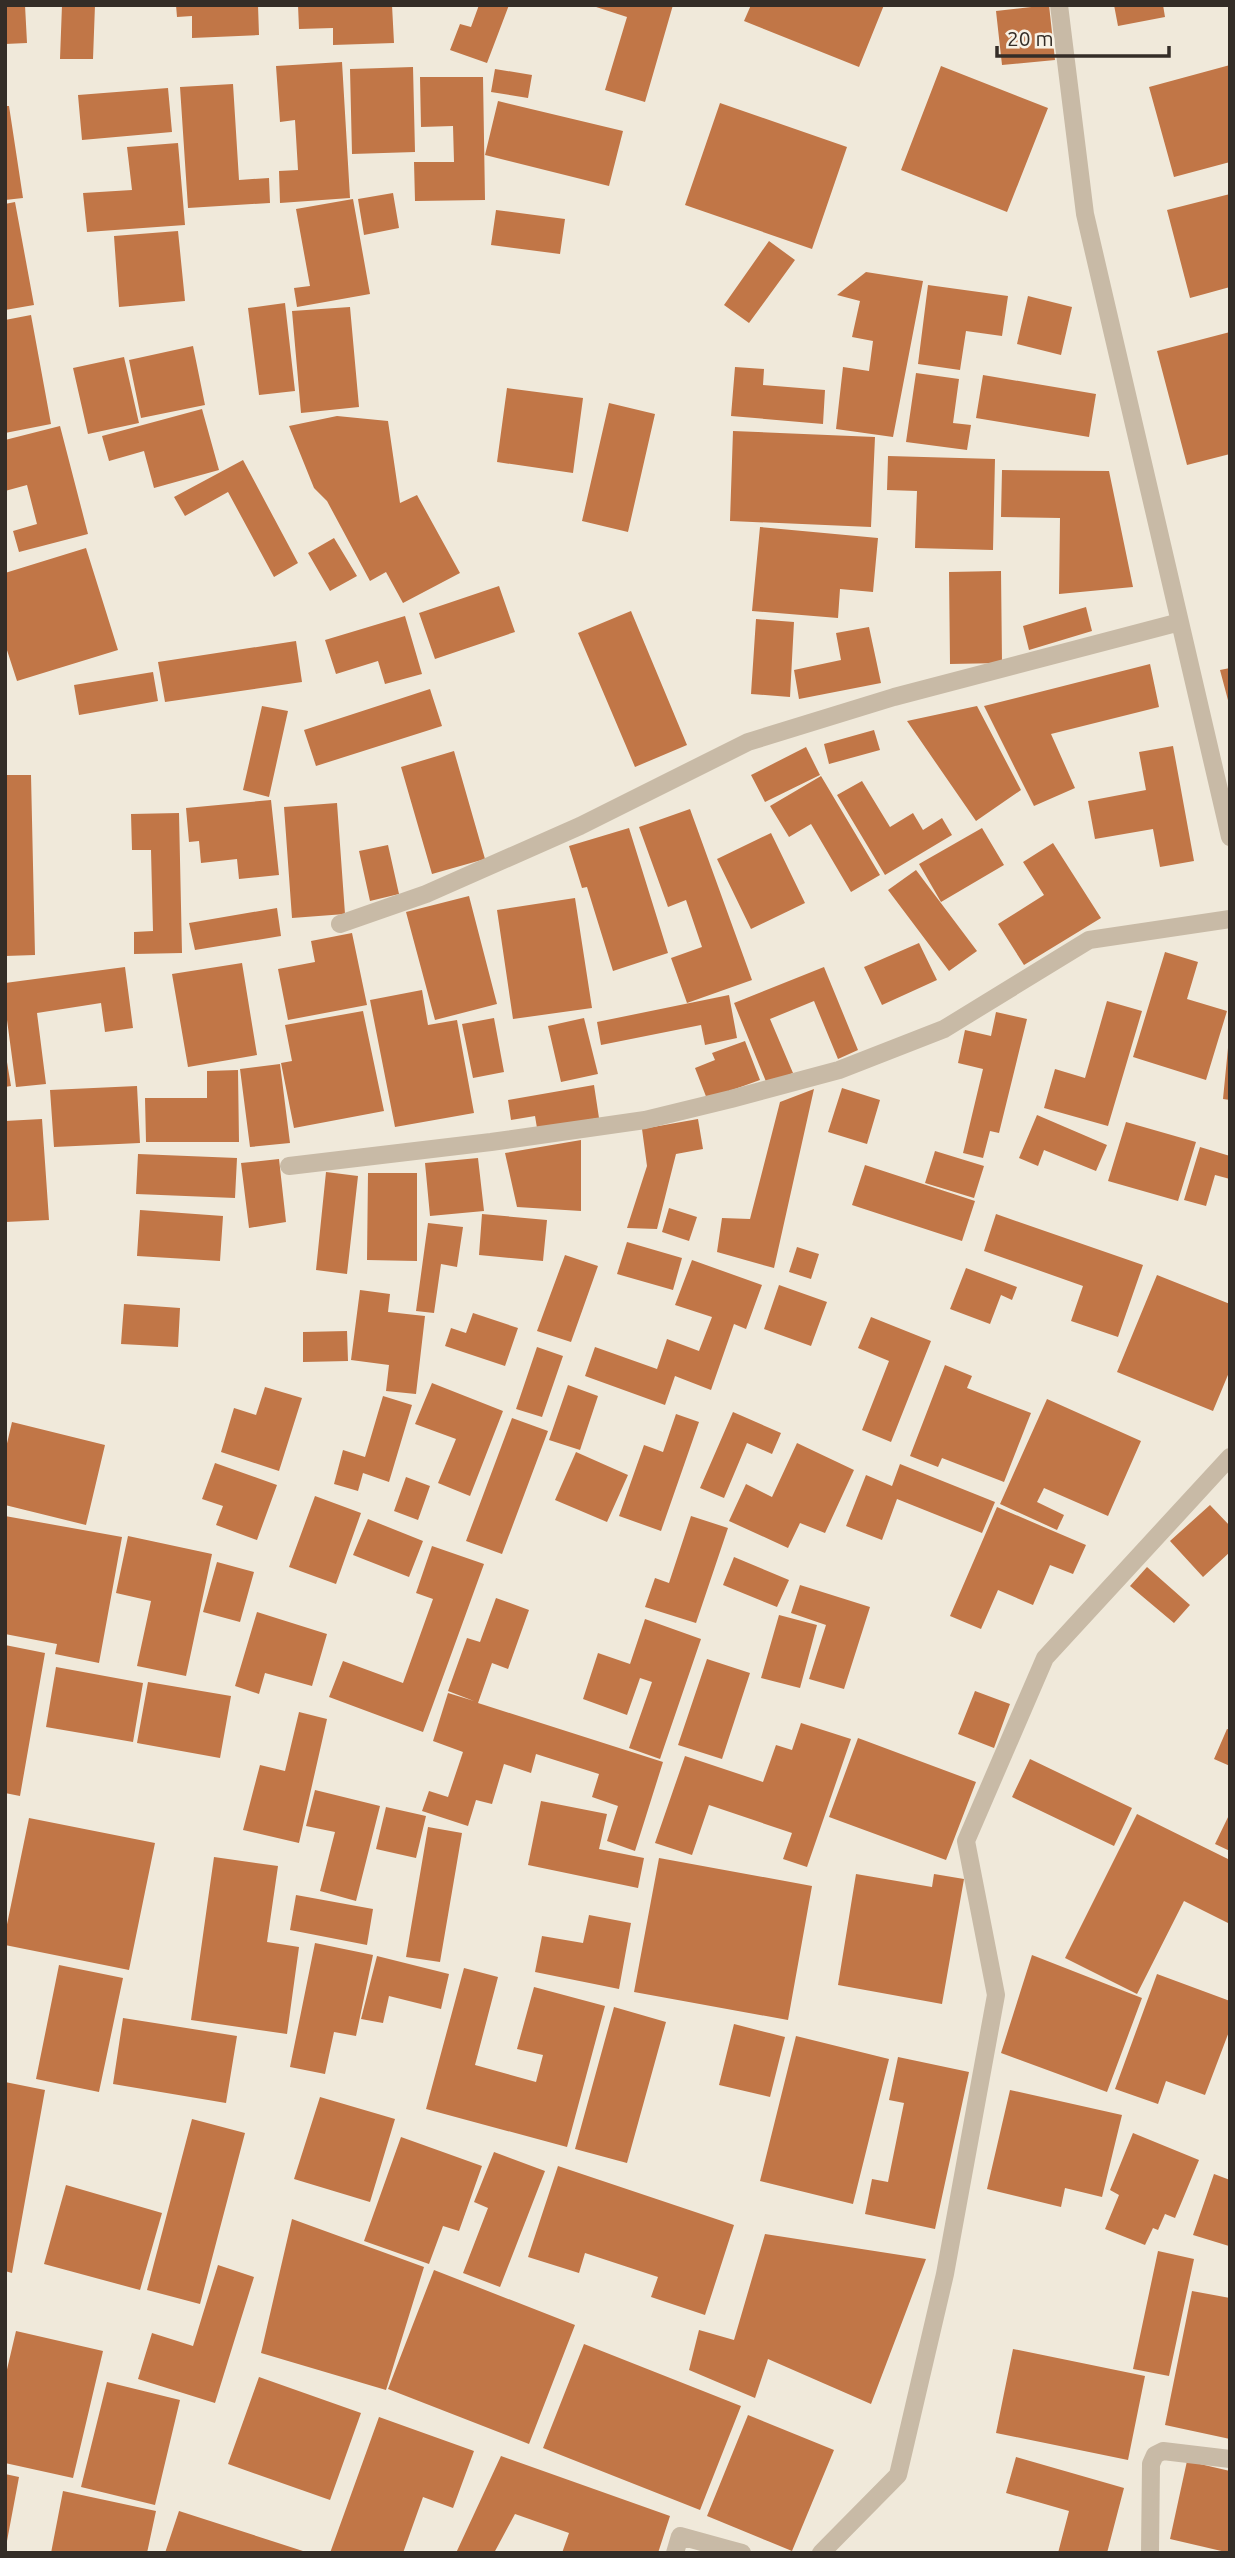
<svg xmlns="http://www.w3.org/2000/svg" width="1235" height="2558" font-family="Ubuntu,sans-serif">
  <rect width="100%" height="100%" fill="#f0e9da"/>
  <!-- building -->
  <path fill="#c17647" d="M5,5H25L27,43L5,44Z
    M62,5H95L93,59H60Z
    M176,5H258L259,35L192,38V16L177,17Z
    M298,5H392L394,43L333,45V28L299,29Z
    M479,5H509L487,63L450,50L460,24L471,27Z
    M590,5H673L645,102L605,90L627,17Z
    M751,5H884L859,67L744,21Z
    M1049,5L1055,60L1002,65L996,11Z
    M1114,5H1163L1165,17L1118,26Z
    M342,62L350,198L280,203L279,171L298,170L295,120L280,122L276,66Z
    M1230,65V162L1174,177L1149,87Z
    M941,66L1048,108L1007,212L901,170Z
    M413,67L415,152L352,154L350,69Z
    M495,69L532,75L528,98L491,92Z
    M420,77H483L485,200L415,201L414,162H454L453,126L421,127Z
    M233,84L239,180L269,178L270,203L188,208L180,87Z
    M168,88L172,132L82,140L78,95Z
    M498,101L623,131L609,186L485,155Z
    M720,103L847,147L812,249L685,205Z
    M5,106H9L23,198L5,200Z
    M178,143L185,225L87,232L83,193L132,190L127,147Z
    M393,193L399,228L364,235L358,199Z
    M1230,194V287L1190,298L1167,210Z
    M353,199L370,294L297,307L294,288L310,286L296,209Z
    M15,202L34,305L5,310V204Z
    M496,210L565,219L560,254L491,245Z
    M178,231L185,301L119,307L114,236Z
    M769,241L795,260L749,323L724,305Z
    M866,272L923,281L893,437L836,429L843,367L869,371L873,341L852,337L860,301L837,295Z
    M928,285L1008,296L1002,336L966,331L960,370L918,364Z
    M1028,296L1072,307L1061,355L1017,344Z
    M285,303L295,391L259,395L248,308Z
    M350,307L359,407L301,413L292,311Z
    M31,315L51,424L5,433V320Z
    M1230,332V454L1187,465L1157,351Z
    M193,346L205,405L141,418L129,360Z
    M124,357L139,423L88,434L73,368Z
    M735,367L764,369L763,385L825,390L823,424L731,416Z
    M916,373L959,379L953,423L971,425L967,450L906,442Z
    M983,375L1096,394L1089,437L976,418Z
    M507,388L583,398L573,473L497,462Z
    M609,403L655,414L628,532L582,521Z
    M202,409L219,470L154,488L144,451L109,461L102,436Z
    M337,416L388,421L400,503L417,495L460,573L403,603L386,572L370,581L327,501L314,488L289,426Z
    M60,426L88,534L19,552L13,531L37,524L27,485L5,491V440Z
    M733,431L875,437L871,527L730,521Z
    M888,456L995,459L993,550L915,548L917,491L887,490Z
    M243,460L298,563L274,577L228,492L185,516L174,497Z
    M1002,470L1109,471L1133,587L1059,594L1060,518L1001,517Z
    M760,527L878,538L873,592L840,589L838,618L752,611Z
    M334,538L357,576L330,591L308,553Z
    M86,548L118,650L17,681L5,644V573Z
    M1001,571L1002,663L950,664L949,572Z
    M499,586L515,632L435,659L419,613Z
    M1086,607L1092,631L1029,650L1023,626Z
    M631,611L687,745L635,767L578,633Z
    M405,616L422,674L385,684L378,661L336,674L325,640Z
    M756,619L794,622L790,697L751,694Z
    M869,627L881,683L799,699L794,670L841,660L836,633Z
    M296,641L302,682L165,702L158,662Z
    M1150,664L1159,707L1051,734L1075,788L1034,806L984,706Z
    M1230,668V704H1229L1220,670Z
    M153,672L158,701L79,715L74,685Z
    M430,689L442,726L316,766L304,730Z
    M262,706L288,711L269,797L243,790Z
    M977,706L1021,790L976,821L907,721Z
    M874,730L880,750L829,764L824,744Z
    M1173,746L1194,861L1160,867L1153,829L1095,839L1088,801L1146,790L1139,752Z
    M806,747L820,775L765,802L751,775Z
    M454,751L485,859L432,874L401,767Z
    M5,775H31L35,955L5,956Z
    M821,776L880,875L851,892L811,824L789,837L770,806Z
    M862,781L890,827L913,813L923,830L942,818L952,835L885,875L837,795Z
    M271,800L279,875L239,879L237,859L201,863L199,841L189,842L186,808Z
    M337,803L345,914L292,918L284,807Z
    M690,809L752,980L687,1003L671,958L702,947L686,900L668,907L639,827Z
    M179,813L182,953L134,954V932L153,931L151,850H132L131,814Z
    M629,828L668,953L613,971L587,887L582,888L569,846Z
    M982,828L1004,865L941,902L919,864Z
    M771,833L805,903L751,929L717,859Z
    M1053,843L1101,918L1024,965L998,924L1044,895L1023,862Z
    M388,845L399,894L370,901L359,851Z
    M916,870L977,951L949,971L888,890Z
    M469,896L497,1004L435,1020L406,912Z
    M575,898L592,1008L513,1019L497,910Z
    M277,908L281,936L195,950L189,923Z
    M352,933L367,1005L288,1020L278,969L315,962L311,941Z
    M919,943L937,980L882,1005L864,967Z
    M1165,952L1198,962L1187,999L1227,1011L1206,1080L1133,1057Z
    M242,963L257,1055L188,1067L172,974Z
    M125,967L133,1028L105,1032L101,1003L37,1013L46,1084L16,1087L5,1005V983Z
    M824,967L858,1050L838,1059L814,1001L770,1019L793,1073L767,1084L734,1003Z
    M422,990L428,1025L457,1020L474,1113L395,1127L370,1000Z
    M729,995L737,1038L705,1045L701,1025L601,1045L597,1022Z
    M1107,1001L1142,1011L1108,1126L1044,1108L1055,1069L1085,1078Z
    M363,1011L384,1111L294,1128L281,1063L292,1061L285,1025Z
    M996,1012L1027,1019L999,1133L990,1131L983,1158L963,1153L983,1069L958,1063L965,1030L991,1036Z
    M494,1018L504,1072L473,1078L462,1024Z
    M584,1018L598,1074L561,1082L548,1026Z
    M745,1041L760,1080L707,1099L695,1068L715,1060L712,1053Z
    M1228,1048H1230V1100L1223,1099Z
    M5,1050L11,1086L5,1087Z
    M280,1064L290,1143L250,1147L240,1069Z
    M238,1070L239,1142H146L145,1098H207V1071Z
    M594,1085L599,1118L537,1128L535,1116L511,1120L508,1100Z
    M137,1086L140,1143L54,1147L50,1090Z
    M842,1088L880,1100L867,1144L828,1132Z
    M814,1089L774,1268L717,1252L722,1218L750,1219L780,1102Z
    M1037,1115L1107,1145L1096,1171L1044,1150L1038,1166L1019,1158Z
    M42,1119L49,1220L5,1222V1121Z
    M698,1119L703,1149L676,1154L657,1229L627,1228L647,1166L642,1129Z
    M1126,1122L1196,1142L1178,1201L1108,1181Z
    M581,1140V1211L517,1207L505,1153Z
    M1200,1147L1230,1156V1179L1215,1175L1206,1206L1184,1200Z
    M935,1151L984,1166L974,1198L925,1183Z
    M138,1154L237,1158L235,1198L136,1194Z
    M478,1158L484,1211L430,1216L425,1163Z
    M279,1159L286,1222L249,1228L241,1163Z
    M865,1165L975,1201L962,1241L852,1205Z
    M326,1172L358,1176L347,1274L316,1270Z
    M368,1173H417V1261L367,1260Z
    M669,1208L697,1217L689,1241L662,1232Z
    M140,1210L223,1216L220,1261L137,1256Z
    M482,1214L547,1220L543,1261L479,1255Z
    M996,1214L1143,1265L1118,1337L1071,1321L1083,1286L984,1251Z
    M428,1223L463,1227L457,1267L441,1264L434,1313L416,1311Z
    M627,1242L682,1258L673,1290L617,1274Z
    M797,1247L819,1254L811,1279L789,1272Z
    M565,1255L598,1266L571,1342L537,1331Z
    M692,1260L762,1285L746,1329L734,1324L711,1390L675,1376L665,1405L585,1376L595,1347L657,1369L667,1339L699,1351L712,1317L675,1305Z
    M966,1268L1017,1287L1012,1300L1001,1295L990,1324L950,1309Z
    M1157,1275L1230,1304V1370L1213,1411L1117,1372Z
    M779,1285L827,1302L811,1346L764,1329Z
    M360,1290L390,1294L388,1312L425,1316L416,1394L386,1391L389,1365L351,1360Z
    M124,1304L180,1308L178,1347L121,1344Z
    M473,1313L518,1328L505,1366L445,1346L451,1328L466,1333Z
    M871,1317L931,1341L891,1442L862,1430L889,1361L858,1348Z
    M347,1331L348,1361L303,1362V1332Z
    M537,1347L563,1356L542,1417L516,1409Z
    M945,1365L972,1376L967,1388L1031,1413L1004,1482L942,1458L938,1467L910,1456Z
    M432,1383L503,1411L470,1496L438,1483L456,1439L415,1424Z
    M568,1385L598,1396L580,1450L549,1440Z
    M265,1387L302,1398L279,1471L221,1452L234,1408L256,1415Z
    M383,1396L412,1405L389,1482L363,1473L358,1491L334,1484L343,1450L365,1457Z
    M1047,1399L1141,1441L1108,1516L1044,1488L1037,1502L1064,1515L1057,1530L1000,1504Z
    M733,1412L781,1433L772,1454L747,1443L724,1498L700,1488Z
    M676,1414L699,1422L661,1531L619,1516L644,1445L663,1452Z
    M512,1418L548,1431L502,1554L466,1541Z
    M12,1422L105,1445L86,1525L5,1505V1452Z
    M797,1443L854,1470L825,1533L800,1523L788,1548L729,1521L746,1484L772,1497Z
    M576,1452L628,1475L607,1522L555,1500Z
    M215,1463L277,1485L257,1540L216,1525L223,1506L202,1499Z
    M900,1464L995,1502L982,1533L897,1499L882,1540L846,1526L866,1475L892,1486Z
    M406,1477L430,1486L418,1520L394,1511Z
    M315,1496L361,1513L336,1584L289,1567Z
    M1210,1505L1230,1526V1552L1203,1577L1170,1541Z
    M997,1507L1086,1545L1073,1574L1050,1565L1033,1605L998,1590L981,1629L950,1616Z
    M5,1516L122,1537L99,1663L55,1654L57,1644L5,1634Z
    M691,1516L728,1528L696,1623L645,1607L655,1578L669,1583Z
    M368,1519L423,1541L409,1577L353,1555Z
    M128,1536L212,1554L186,1676L137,1666L151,1601L116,1593Z
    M432,1546L484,1564L423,1732L329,1697L343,1661L403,1683L433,1599L416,1593Z
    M734,1557L789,1580L777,1607L723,1585Z
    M217,1562L254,1572L240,1622L203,1612Z
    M1147,1567L1190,1605L1174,1623L1130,1586Z
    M800,1585L870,1607L844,1689L809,1679L826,1625L791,1613Z
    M496,1598L529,1610L508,1669L492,1663L478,1703L663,1762L635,1851L607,1841L618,1806L592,1797L599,1774L536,1754L531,1773L504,1764L492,1804L476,1800L468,1826L422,1811L429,1791L448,1797L463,1752L433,1741L448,1693L474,1701L448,1691L467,1638L480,1642Z
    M257,1612L327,1634L312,1686L265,1673L259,1694L235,1686Z
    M779,1615L817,1625L800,1688L761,1678Z
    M645,1619L701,1639L660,1759L629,1748L652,1682L640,1678L627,1715L583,1699L598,1653L630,1664Z
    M5,1645L45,1653L20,1796L5,1793Z
    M707,1659L750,1673L722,1759L678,1745Z
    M56,1667L143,1683L133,1742L46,1727Z
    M148,1682L231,1696L220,1758L137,1743Z
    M975,1691L1010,1704L994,1748L958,1734Z
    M299,1712L327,1719L299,1843L243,1830L260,1765L285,1771Z
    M801,1723L851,1739L807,1867L783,1859L792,1833L709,1805L692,1855L655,1843L685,1756L763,1782L776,1745L792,1750Z
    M1227,1729L1230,1730V1766L1214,1759Z
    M858,1738L976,1782L946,1860L829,1817Z
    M1030,1759L1132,1808L1114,1846L1012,1797Z
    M315,1790L380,1806L356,1901L320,1891L335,1832L306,1826Z
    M541,1801L607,1814L599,1849L644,1858L638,1888L528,1865Z
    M386,1807L426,1816L416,1858L376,1849Z
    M1230,1813V1851L1215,1844Z
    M1137,1814L1230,1860V1924L1184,1901L1137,1994L1065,1958Z
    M29,1818L155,1843L129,1970L5,1945V1934Z
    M428,1827L462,1833L440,1962L406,1957Z
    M214,1857L278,1866L267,1942L299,1947L287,2034L191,2020Z
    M659,1858L812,1886L788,2020L634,1992Z
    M856,1874L932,1887L934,1874L964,1879L942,2004L838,1985Z
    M296,1895L373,1909L367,1945L290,1930Z
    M589,1915L631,1923L619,1989L535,1972L542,1936L583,1943Z
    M315,1943L373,1955L356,2036L334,2032L325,2074L290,2067Z
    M1032,1955L1142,1998L1107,2092L1001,2053Z
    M377,1956L449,1974L441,2009L389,1996L383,2023L361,2019Z
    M59,1965L123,1978L99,2092L36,2079Z
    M464,1968L498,1977L475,2065L536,2082L543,2055L517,2049L534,1987L605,2006L567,2147L426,2109Z
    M1157,1974L1230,2001V2029L1205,2095L1166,2081L1158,2104L1115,2089Z
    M614,2007L666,2022L627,2163L575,2149Z
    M123,2018L237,2036L226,2103L113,2084Z
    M734,2024L785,2037L770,2097L719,2085Z
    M796,2036L889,2059L853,2204L760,2181Z
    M898,2057L969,2072L935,2229L865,2214L872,2179L888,2182L904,2103L889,2100Z
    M5,2082L45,2090L12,2273L5,2271Z
    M1010,2090L1122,2115L1102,2197L1065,2188L1061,2207L987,2189Z
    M320,2097L395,2119L370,2202L294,2179Z
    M192,2119L245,2133L200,2304L147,2290Z
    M1133,2133L1199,2160L1175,2218L1165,2214L1158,2230L1153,2228L1145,2245L1105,2229L1119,2195L1110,2190Z
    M401,2137L482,2166L459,2231L443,2226L429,2264L364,2241Z
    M494,2152L545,2171L500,2287L463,2273L488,2208L474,2202Z
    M558,2166L734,2225L705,2315L651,2297L658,2277L585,2253L579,2273L528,2257Z
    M1214,2174L1230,2180L1229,2246L1193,2235Z
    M66,2185L162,2213L140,2290L44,2264Z
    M292,2219L424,2267L386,2390L261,2353Z
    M765,2234L926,2259L871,2404L768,2359L755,2398L689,2370L699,2330L734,2340Z
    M1158,2251L1194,2259L1169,2376L1133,2369Z
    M218,2265L254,2277L215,2403L138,2379L152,2333L193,2346Z
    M434,2270L575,2325L529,2444L388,2389Z
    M1192,2291L1230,2298V2439L1165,2425Z
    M16,2331L103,2351L73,2478L5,2463V2378Z
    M584,2344L741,2406L700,2510L543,2448Z
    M1013,2349L1145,2376L1128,2460L996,2433Z
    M259,2377L361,2413L330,2500L228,2464Z
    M107,2382L180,2400L155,2505L81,2487Z
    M748,2415L834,2450L792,2551L707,2516Z
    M379,2417L474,2451L453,2508L423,2497L403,2553H330Z
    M501,2456L670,2516L658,2553H562L569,2533L515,2514L494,2553H456Z
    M1016,2457L1124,2488L1107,2553H1058L1069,2511L1006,2493Z
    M1187,2461L1230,2471V2553L1170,2539Z
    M5,2474L19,2477L7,2541H5Z
    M63,2491L156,2511L147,2553H51Z
    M179,2511L306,2552V2553H165Z"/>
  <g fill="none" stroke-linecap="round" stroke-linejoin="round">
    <!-- street -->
    <path stroke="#c8baa6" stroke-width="18" d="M1059,5L1085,214L1230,837
      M340,924L426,894L580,826L748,742L894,697L1180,622
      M289,1166L491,1142L645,1120L731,1099L839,1070L944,1029L1089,940L1230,919
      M675,2553L680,2536L742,2553
      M821,2553L898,2475L945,2274L996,1995L966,1841L1045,1658L1230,1457
      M1150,2553L1151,2464L1155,2455L1163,2451L1230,2459"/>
  </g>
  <!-- border -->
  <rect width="1235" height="2558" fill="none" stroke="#342d27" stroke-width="14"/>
  <!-- scale -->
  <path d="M997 46v10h172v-10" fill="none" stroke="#342d27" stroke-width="3.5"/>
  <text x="1007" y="46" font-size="21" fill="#342d27" stroke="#f8f2e6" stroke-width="5" paint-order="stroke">20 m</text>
</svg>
